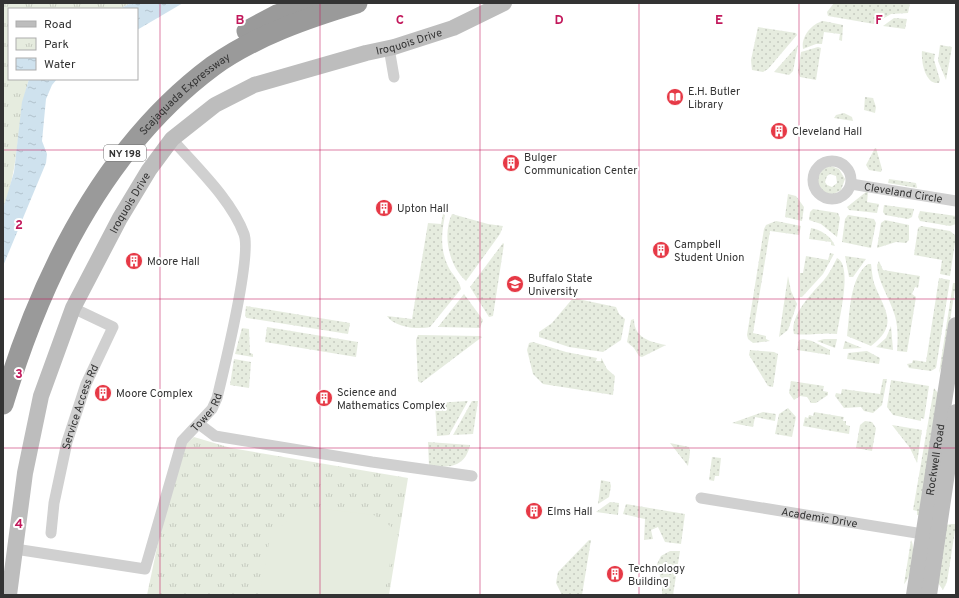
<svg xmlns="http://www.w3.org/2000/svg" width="959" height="598" font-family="Overpass,sans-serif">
  <defs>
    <pattern id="grass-dots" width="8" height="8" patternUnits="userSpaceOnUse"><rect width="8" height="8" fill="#e6ecdf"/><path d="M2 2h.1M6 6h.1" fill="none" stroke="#c6cbc0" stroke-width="1.8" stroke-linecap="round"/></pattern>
    <pattern id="park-tufts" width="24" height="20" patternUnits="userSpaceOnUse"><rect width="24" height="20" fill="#e6ecdf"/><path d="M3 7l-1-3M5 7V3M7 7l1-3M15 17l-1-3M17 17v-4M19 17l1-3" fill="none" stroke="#c6cbc0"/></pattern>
    <pattern id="water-ripples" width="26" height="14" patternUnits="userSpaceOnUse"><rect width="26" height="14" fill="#cfe2ee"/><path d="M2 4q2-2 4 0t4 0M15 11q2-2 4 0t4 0" fill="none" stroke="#b2c2cd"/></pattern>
  </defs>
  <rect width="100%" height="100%" fill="#fff"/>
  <!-- grass -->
  <path fill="url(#grass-dots)" fill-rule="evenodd" d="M834,3H910L908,13L891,14L874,24L828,16L827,12Z
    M894,18L907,19L905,29L883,26Z
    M823,21L843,25L842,41L839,40L840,34L824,32L822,44H816L803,49C801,37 811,24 823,21Z
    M758,27L796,33L797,35L768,69L763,72L752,70L751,60Z
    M798,45L793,71L789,75L774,72Z
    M940,45L952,47L946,80L938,61Z
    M818,47L821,48L816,80L800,77L798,72L801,52Z
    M922,51L935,54L934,60L940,80L939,83C925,85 921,61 922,51Z
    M865,97L873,98L876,107L875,113L864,110Z
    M844,113L852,117L853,121L834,118L836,115Z
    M875,148H876L882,169L881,172L869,170L866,165Z
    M831,166L839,169L845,179L841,190L832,195C822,194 817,188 817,179L823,168ZM830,174L836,176L837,183L832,187L827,185L825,182L827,176Z
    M889,179L916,183L917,188L888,183Z
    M866,192H868L867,202L879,204L877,213L849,210L847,207Z
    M788,194L796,196L804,207L802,221L785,217Z
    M884,205L914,209L912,217L908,219L885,215L883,212Z
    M813,209L838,213L840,218L837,237L821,224L809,220L810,212Z
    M920,211L956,216V224L950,226L920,221L918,217Z
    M443,214L445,215C441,235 440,252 450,270C454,276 460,282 461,289L430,327C418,330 394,327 387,316L412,319L428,223L441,224Z
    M452,214L488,224L503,226L500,234L466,281C449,266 442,235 452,214Z
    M848,215L874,219L876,223L871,248L842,242L845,219Z
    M885,220L909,225V240L906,243L896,242L877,248L881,223Z
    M776,221L801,226L799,235L770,231L753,333L766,336V339L770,341L753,343L748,339L747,335L764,229L766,225Z
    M921,226L950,231L956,236L950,276L940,274L942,260L914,255L918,228Z
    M811,228C820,229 832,237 835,246L831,245V242L809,239Z
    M503,243L504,244L493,316L489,317L470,287Z
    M830,253L834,254L823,274L802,297H800V273H803L806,256L828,260Z
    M845,256L866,259L853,277H849Z
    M837,258C853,265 839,319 837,334C822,332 810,336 794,334C789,316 813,292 824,280C829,274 833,266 837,258Z
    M879,261L883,270L920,276L918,288L915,287L912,294L916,297L907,352L897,351C898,339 898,327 895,316C890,298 878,283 877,265Z
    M868,264H871C872,270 872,277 874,283C884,310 900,324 871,346L847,336C850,314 849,278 868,264Z
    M788,276L791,291L797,304L788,330L779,337Z
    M939,278L950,280L936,368L931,371L909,368L907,364L912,363L913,360L926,362Z
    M953,283H956L943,364L939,373Z
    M464,294L483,320L480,328L438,327Z
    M573,298L616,307L619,314L625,319L621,340L603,352L569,347L539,337V332L552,323Z
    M246,306L350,323L348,334L247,318L245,316Z
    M634,319C634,338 650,342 666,345L642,357L639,356L634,348L627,342L631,320Z
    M891,326L893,350L876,347L886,338Z
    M267,327L358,342L356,357L265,342Z
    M242,328L249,329L250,353L253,354V357L235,354Z
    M418,335L480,336L482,337L421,383L418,381L416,340Z
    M803,339L812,341L830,350V355L797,350L799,340Z
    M824,339H837L835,348L817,341Z
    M845,341L862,348L843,349Z
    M533,342L566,352L597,358L596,361H601V358L602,359L607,369L615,376L613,395L543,384L533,374L527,350L529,343Z
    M750,350L774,352L778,354L773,387L768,386L749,355Z
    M867,351L880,358L879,364L847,359L848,353Z
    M234,359L251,362L249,388L230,385Z
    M883,379H887L882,405L873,413L864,411L861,407L844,408L835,396L836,393L841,394L842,389L880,394Z
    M891,380L929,386L924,419L921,418V421L893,415L887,407Z
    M791,381L824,386L823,391L828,392V395L816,403H811L807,397L800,396L794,400L789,393Z
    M934,388L938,393L919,515H917V511L913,510Z
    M468,401L449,435L437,436L435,403Z
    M472,401H478L473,434L453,435Z
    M788,408L796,417L792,437L775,434L779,414Z
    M763,412L776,414L775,421L755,417L753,427L732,423Z
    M814,412L844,417L843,421H846V425L850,426L849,434L803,426L805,417L808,418L809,415L813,416Z
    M865,421L872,422L876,428L872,451L856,448L860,425Z
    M892,425L922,430L917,463L910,448Z
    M428,442L470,445C465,468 448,468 429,466Z
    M670,443L689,447L690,452L688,466Z
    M712,457L721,458L719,476H715L714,481L709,480Z
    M601,480L610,482L611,486L609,497L598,504Z
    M610,502L619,503L618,515L596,512Z
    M626,504L685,514L681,544L665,542L658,527L651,530L653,539L644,540L645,519L623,514Z
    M951,524H956L947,582L943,590L938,583L946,525Z
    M589,540H591L582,595H562L556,583L558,572Z
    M911,540C916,546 911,579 904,584Z
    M670,551H680L673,595H662V584L657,564L661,556Z"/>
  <!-- park -->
  <path fill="url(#park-tufts)" d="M3,3H131L119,9H9V79H29C16,122 20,167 3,209Z
    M194,437L231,448L408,478L389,595H147L159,538L185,445Z"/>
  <!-- garden -->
  <path fill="#e6ecdf" d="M308,507L374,515L396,530L384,595H263L261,585L271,533Z"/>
  <!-- water -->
  <path fill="url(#water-ripples)" d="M131,3H183L137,30V9H119Z
    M29,79H57L52,85L46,99L42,141L47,154L46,163L3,266V209L14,172L22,102Z"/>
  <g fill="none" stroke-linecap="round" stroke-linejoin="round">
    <!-- street -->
    <g stroke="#d0d0d0" stroke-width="11">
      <path d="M389,48L394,77"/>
      <circle cx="832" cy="180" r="19"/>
      <path id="s1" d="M851,184L956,201"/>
      <path d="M199,424L215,436L372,462L472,476"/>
      <path id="s2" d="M701,498L929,535"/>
      <path id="s3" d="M51,533L54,503L67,442L86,384L113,327L73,308"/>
      <path id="s4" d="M15,549L145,569L182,441L212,409L217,398C224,369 252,256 244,234C231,199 196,167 172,139"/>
    </g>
    <!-- secondary -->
    <g stroke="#bdbdbd" stroke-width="16">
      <path id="s5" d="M9,595L25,473L41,396L73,308L120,218L149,170L172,139L215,105L254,85L366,53L394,47L453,28L504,3"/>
      <path id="s6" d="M914,595L956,325"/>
      <path d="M929,595L956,412"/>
    </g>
    <!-- highway -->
    <g stroke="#9a9a9a" stroke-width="21">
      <path d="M247,31L277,15L313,3"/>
      <path id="s7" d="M3,404C41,277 104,147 213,66C255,36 307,18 357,3"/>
    </g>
  </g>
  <!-- grid -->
  <path fill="none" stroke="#c2185b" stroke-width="1" stroke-opacity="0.55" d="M160,3V595M320,3V595M480,3V595M639,3V595M799,3V595M3,150H956M3,299H956M3,448H956"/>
  <!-- icons -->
  <defs>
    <g id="library-disc" transform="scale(0.9)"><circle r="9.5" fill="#e63946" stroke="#fff"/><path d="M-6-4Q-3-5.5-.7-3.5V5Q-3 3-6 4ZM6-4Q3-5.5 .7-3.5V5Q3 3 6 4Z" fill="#fff"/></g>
    <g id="building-disc" transform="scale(0.9)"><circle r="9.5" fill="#e63946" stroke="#fff"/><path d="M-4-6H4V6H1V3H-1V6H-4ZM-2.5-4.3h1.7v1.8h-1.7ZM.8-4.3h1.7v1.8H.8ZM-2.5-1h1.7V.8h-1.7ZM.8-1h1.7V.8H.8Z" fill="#fff"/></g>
    <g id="university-disc" transform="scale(0.9)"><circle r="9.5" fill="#e63946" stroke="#fff"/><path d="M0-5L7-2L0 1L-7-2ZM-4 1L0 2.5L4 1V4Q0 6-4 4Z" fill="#fff"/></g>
  </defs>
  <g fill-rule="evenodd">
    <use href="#library-disc" x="675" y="97"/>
    <use href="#building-disc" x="779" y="131"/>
    <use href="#building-disc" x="511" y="163"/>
    <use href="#building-disc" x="384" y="208"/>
    <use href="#building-disc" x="661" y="250"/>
    <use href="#building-disc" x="134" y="261"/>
    <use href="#university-disc" x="515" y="284"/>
    <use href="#building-disc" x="103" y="393"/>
    <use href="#building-disc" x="324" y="398"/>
    <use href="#building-disc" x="534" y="511"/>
    <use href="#building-disc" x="615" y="574"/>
  </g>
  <g text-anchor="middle" stroke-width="4" stroke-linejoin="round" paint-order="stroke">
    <!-- shield labels -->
    <rect fill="#fff" stroke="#707070" stroke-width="1" x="104" y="145" width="42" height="16" rx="3"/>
    <g font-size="10" font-weight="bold" fill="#333">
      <text x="125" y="157">NY 198</text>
    </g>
    <!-- street labels -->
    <g font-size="11" fill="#333" stroke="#fff">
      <text dy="4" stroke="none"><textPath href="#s5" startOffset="751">Iroquois Drive</textPath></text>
      <text dy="4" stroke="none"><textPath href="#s7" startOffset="365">Scajaquada Expressway</textPath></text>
      <text dy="4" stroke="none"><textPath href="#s1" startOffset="53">Cleveland Circle</textPath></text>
      <text dy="4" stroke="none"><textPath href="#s5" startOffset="415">Iroquois Drive</textPath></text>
      <text dy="4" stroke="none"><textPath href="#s3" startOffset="130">Service Access Rd</textPath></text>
      <text dy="4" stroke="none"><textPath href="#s4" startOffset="303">Tower Rd</textPath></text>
      <text dy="4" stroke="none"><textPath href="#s6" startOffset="137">Rockwell Road</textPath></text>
      <text dy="4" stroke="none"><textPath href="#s2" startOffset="120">Academic Drive</textPath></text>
    </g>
    <!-- poi labels -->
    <g font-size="11" fill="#333" stroke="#fff" text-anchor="start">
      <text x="688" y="95">E.H. Butler<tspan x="688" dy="13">Library</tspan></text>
      <text x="792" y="135">Cleveland Hall</text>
      <text x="524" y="161">Bulger<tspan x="524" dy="13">Communication Center</tspan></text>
      <text x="397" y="212">Upton Hall</text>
      <text x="674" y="248">Campbell<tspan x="674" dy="13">Student Union</tspan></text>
      <text x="147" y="265">Moore Hall</text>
      <text x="528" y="282">Buffalo State<tspan x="528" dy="13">University</tspan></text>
      <text x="337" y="396">Science and<tspan x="337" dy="13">Mathematics Complex</tspan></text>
      <text x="116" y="397">Moore Complex</text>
      <text x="547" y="515">Elms Hall</text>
      <text x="628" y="572">Technology<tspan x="628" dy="13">Building</tspan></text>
    </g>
  </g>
  <g font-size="13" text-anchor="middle" font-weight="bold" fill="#c2185b" stroke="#fff" stroke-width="4" stroke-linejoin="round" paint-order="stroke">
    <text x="240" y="24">B</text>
    <text x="400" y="24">C</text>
    <text x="559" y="24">D</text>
    <text x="719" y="24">E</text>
    <text x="879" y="24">F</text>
    <text x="19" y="229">2</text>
    <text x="19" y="378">3</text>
    <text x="19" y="528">4</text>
  </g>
  <!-- border -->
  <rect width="959" height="598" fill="none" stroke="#333333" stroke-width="8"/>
  <!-- legend -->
  <rect x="8" y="8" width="130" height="72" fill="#ffffff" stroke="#adadad"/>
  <rect x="16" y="21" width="20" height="6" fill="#bdbdbd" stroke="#adadad"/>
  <text x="44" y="28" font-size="12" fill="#333333">Road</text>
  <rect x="16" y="38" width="20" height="12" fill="url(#park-tufts)" stroke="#adadad"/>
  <text x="44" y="48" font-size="12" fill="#333333">Park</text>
  <rect x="16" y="58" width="20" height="12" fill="url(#water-ripples)" stroke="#adadad"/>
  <text x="44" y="68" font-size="12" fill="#333333">Water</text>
</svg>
